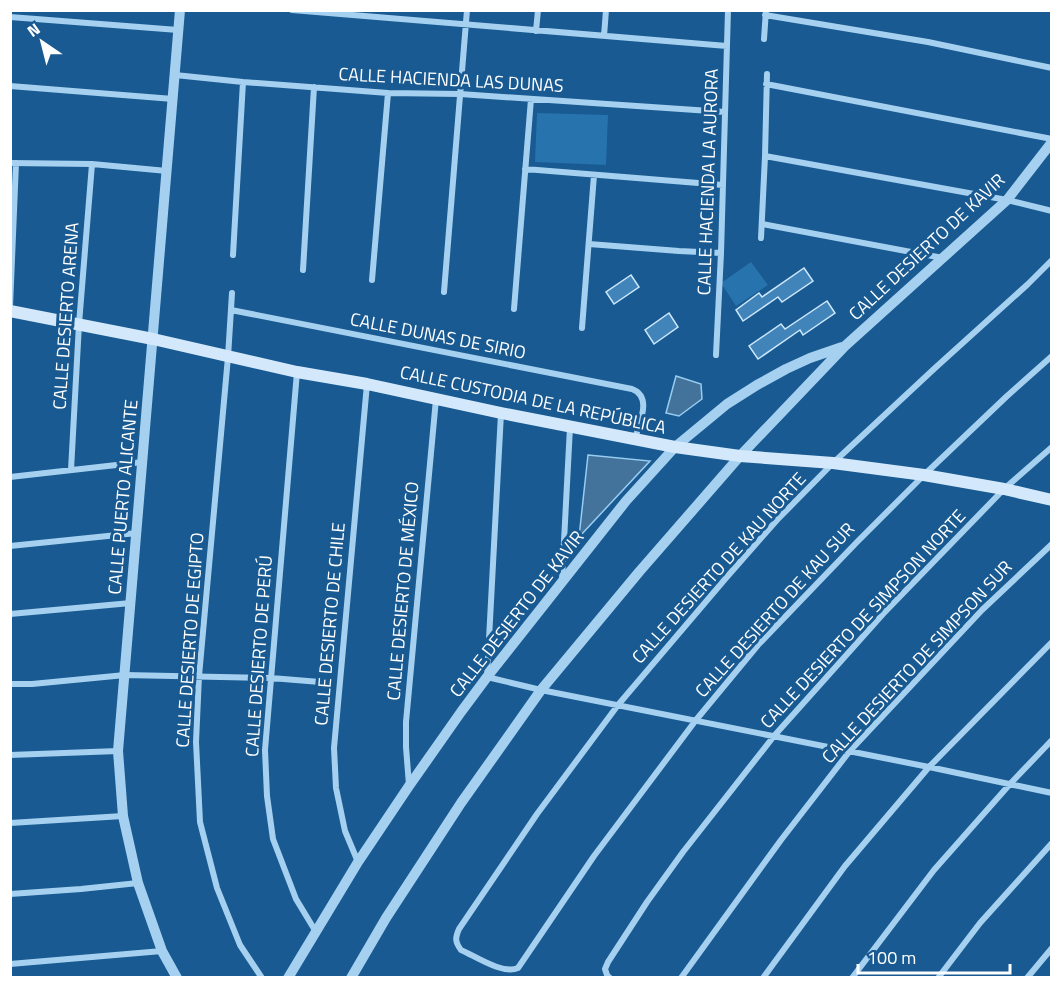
<svg xmlns="http://www.w3.org/2000/svg" width="1062" height="988" font-family="'Titillium Web',sans-serif">
  <rect width="100%" height="100%" fill="#185a91"/>
  <!-- green -->
  <path fill="#2773ad" d="M537,113L608,115L606,165L535,162Z
    M751,262L768,285L736,306L721,283Z"/>
  <!-- water -->
  <path fill="#43739a" stroke="#98ccf2" stroke-width="1.5" d="M676,376L701,384L702,399L679,416L666,413Z
    M588,455L650,461L579,537Z"/>
  <!-- building -->
  <path fill="#4084b9" stroke="#cce7fb" stroke-width="1.5" d="M804,268L813,281L782,302L778,297L743,321L736,310L759,293L762,297Z
    M631,275L639,287L614,304L606,292Z
    M827,301L835,313L803,335L800,330L758,359L749,346L781,324L785,329Z
    M669,313L678,327L654,344L645,330Z"/>
  <g fill="none" stroke-linecap="round" stroke-linejoin="round">
    <!-- minor -->
    <path stroke="#a6d0f0" stroke-width="6" d="M292,10L727,46
      M765,15L928,42L1052,68
      M10,17L178,30
      M536,31L538,10
      M604,36L606,10
      M764,39L766,10
      M175,75L243,82L388,93L460,94L725,112
      M766,84L1052,139
      M10,86L173,99
      M765,156L1007,200L1052,211
      M10,163L92,164L167,171
      M525,169L723,185
      M762,224L943,258
      M761,238L765,156L767,74
      M589,244L679,251L721,253
      M233,255L243,82
      M1052,260L1028,284L935,368L833,463L777,520L726,578L618,705L537,814L459,929C455,938 455,942 461,950C475,956 503,975 518,968L594,856L696,720L758,645L857,542L924,475L1006,397L1052,356
      M303,270L314,87
      M372,280L388,93
      M444,292L467,10
      M232,293L228,357L199,676L196,742L200,822L217,888L240,945L262,978
      M10,307L16,163
      M514,309L531,99
      M231,310L632,389C653,397 639,423 635,439
      M582,328L594,175
      M716,355L721,253L728,10
      M297,372L265,750L267,796L273,839L296,899L316,932
      M501,413L487,677L541,690L929,767L1052,793
      M71,470L79,324L92,164
      M10,477L143,462
      M10,546L137,533
      M562,579L570,427
      M10,614L131,603
      M10,684H32L125,675L271,678L320,682
      M10,755L118,751
      M409,785L406,747V722L436,399
      M10,823L123,816
      M358,862L345,831L336,788L334,748L367,384
      M10,894L81,889L138,883
      M10,964L162,951
      M610,978L607,975L605,969L608,962L647,902L683,852L774,736L883,614L1004,489L1052,447
      M681,978L781,840L849,752L982,610L1052,544
      M763,978L845,866L929,767L1052,642
      M852,978L934,870L1010,784L1052,740
      M938,978L980,923L1052,843
      M1027,978L1052,948"/>
    <!-- tertiary -->
    <path stroke="#a6d0f0" stroke-width="10" d="M177,978L162,951L138,883L123,816L118,751L180,10
      M288,978L358,862L409,786L461,712L487,677L626,501L675,447L727,404L757,385L786,369L810,358L842,347
      M351,978L386,918L461,803L541,690L639,572L740,456L845,346L1007,200L1052,142"/>
    <!-- secondary -->
    <path stroke="#d3e9fb" stroke-width="12" d="M10,311L153,339L297,372L367,384L501,413L675,447L740,456L833,463L924,475L1004,489L1052,500"/>
  </g>
  <g text-anchor="middle" stroke-width="6" stroke-linejoin="round" paint-order="stroke">
    <!-- street labels -->
    <g font-size="18" fill="#fff" stroke="#185a91">
      <text transform="translate(451 80) rotate(3)" y="6">CALLE HACIENDA LAS DUNAS</text>
      <text transform="translate(708 182) rotate(-88)" y="6">CALLE HACIENDA LA AURORA</text>
      <text transform="translate(927 247) rotate(-43)" y="6">CALLE DESIERTO DE KAVIR</text>
      <text transform="translate(66 316) rotate(-86)" y="6">CALLE DESIERTO ARENA</text>
      <text transform="translate(438 336) rotate(11)" y="6">CALLE DUNAS DE SIRIO</text>
      <text transform="translate(533 400) rotate(12)" y="6">CALLE CUSTODIA DE LA REPÚBLICA</text>
      <text transform="translate(123 497) rotate(-85)" y="6">CALLE PUERTO ALICANTE</text>
      <text transform="translate(719 568) rotate(-48)" y="6">CALLE DESIERTO DE KAU NORTE</text>
      <text transform="translate(403 591) rotate(-85)" y="6">CALLE DESIERTO DE MÉXICO</text>
      <text transform="translate(775 610) rotate(-48)" y="6">CALLE DESIERTO DE KAU SUR</text>
      <text transform="translate(517 614) rotate(-52)" y="6">CALLE DESIERTO DE KAVIR</text>
      <text transform="translate(863 619) rotate(-47)" y="6">CALLE DESIERTO DE SIMPSON NORTE</text>
      <text transform="translate(330 624) rotate(-85)" y="6">CALLE DESIERTO DE CHILE</text>
      <text transform="translate(190 640) rotate(-86)" y="6">CALLE DESIERTO DE EGIPTO</text>
      <text transform="translate(259 656) rotate(-86)" y="6">CALLE DESIERTO DE PERÚ</text>
      <text transform="translate(917 662) rotate(-47)" y="6">CALLE DESIERTO DE SIMPSON SUR</text>
    </g>
  </g>
  <!-- border -->
  <rect width="1062" height="988" fill="none" stroke="#ffffff" stroke-width="24"/>
  <!-- north arrow -->
  <g transform="translate(42 42) rotate(325)" stroke="#185a91" stroke-width="4.5" paint-order="stroke">
  <path d="M0-4.5L10 22L0 15L-10 22Z" fill="#ffffff"/>
  <text y="-9" font-size="16" font-weight="bold" text-anchor="middle" fill="#ffffff">N</text>
  </g>
  <!-- scale -->
  <path d="M858 964v9h152v-9" fill="none" stroke="#ffffff" stroke-width="3"/>
  <text x="867" y="964" font-size="18" fill="#ffffff" stroke="#185a91" stroke-width="4.5" paint-order="stroke">100 m</text>
</svg>
